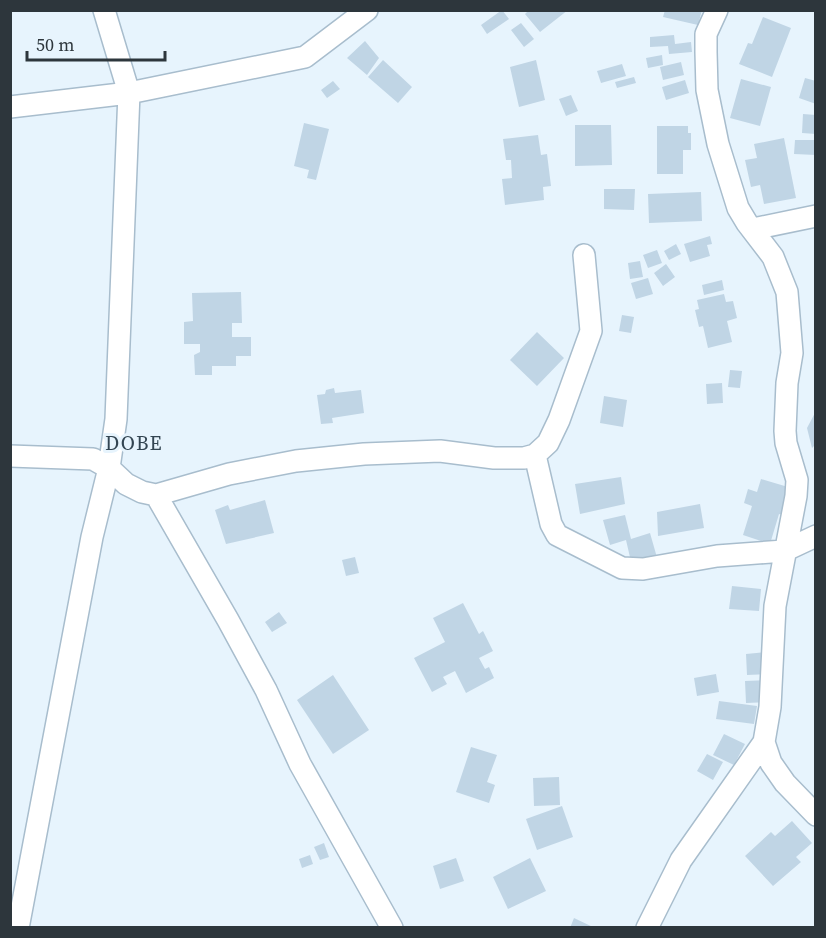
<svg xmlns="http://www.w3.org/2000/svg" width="826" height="938" font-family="'Source Serif 4',serif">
  <rect width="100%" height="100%" fill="#e7f4fd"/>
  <!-- building -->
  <path fill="#c0d5e5" d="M502,10L509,19L487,34L481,25Z
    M529,10H568L540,32L525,14Z
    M665,10H702L698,25L663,17Z
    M763,17L791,28L772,77L739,64L748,43L752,44Z
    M521,23L534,39L524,47L511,30Z
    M674,35L675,44L691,42L692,52L669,54L668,46L650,47V37Z
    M365,41L379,58L367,75L347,58Z
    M662,55L663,65L648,68L646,58Z
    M383,60L412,87L398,103L368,77Z
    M536,60L545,100L519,107L510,67Z
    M681,62L684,75L663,80L660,67Z
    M622,64L626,76L601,83L597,71Z
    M634,77L636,83L617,88L615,82Z
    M805,78L816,81V104L799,98Z
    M741,79L771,87L760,126L730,118Z
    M685,80L689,93L666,100L662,87Z
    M333,81L340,89L327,98L321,90Z
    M571,95L578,111L566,116L559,99Z
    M803,114L816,115V134L802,133Z
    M304,123L329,129L316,180L307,178L309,170L294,166Z
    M575,125H611L612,165L575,166Z
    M657,126H688V133H691V150H683V174H657Z
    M538,135L541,155L547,154L551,186L543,187L544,200L505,205L502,179L512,178L511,160H506L503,139Z
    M784,138L796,198L764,204L760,185L751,187L745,160L757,158L754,144Z
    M795,140H816V155L794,154Z
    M604,189H635L634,210L604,209Z
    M701,192L702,221L649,223L648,194Z
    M710,236L712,244L707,245L710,256L690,262L684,244Z
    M676,244L681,254L669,260L664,251Z
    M657,250L662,263L648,268L643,255Z
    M640,261L643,277L630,279L628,263Z
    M666,264L675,277L663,286L654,273Z
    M648,278L653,294L636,299L631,283Z
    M722,280L724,290L704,295L702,285Z
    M241,292L242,323H232V337H251V356H236V366H212V375H195L194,355L200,352V344H184V322L193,321L192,293Z
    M724,294L726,302L733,301L737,318L727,321L732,342L708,348L703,326L699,327L695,310L699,309L697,300Z
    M622,315L634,317L631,333L619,331Z
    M537,332L564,358L537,386L510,360Z
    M730,370L742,371L740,388L728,387Z
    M722,383L723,403L707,404L706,384Z
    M334,388L335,393L361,390L364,413L332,418L333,423L321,424L317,395L325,394L326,390Z
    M604,396L627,400L623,427L600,423Z
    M816,411V444L812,448L807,428Z
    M621,477L625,504L580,514L575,484Z
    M761,479L788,487L784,501L790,503L786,516L779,514L770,544L743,535L752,506L744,503L748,489L757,492Z
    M265,500L274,533L226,544L215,510L228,505L230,510Z
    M700,504L704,528L658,536L657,512Z
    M625,515L631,539L650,533L658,561L632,566L626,540L610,545L603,520Z
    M355,557L359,573L346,576L342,560Z
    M732,586L761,589L759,611L729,609Z
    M463,603L479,634L483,631L493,651L479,658L485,669L489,667L494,678L466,693L455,671L443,677L447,684L432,692L414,658L445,642L433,618Z
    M279,612L287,623L272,632L265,622Z
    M768,652L769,674L747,675L746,654Z
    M716,674L719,692L697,696L694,678Z
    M333,675L369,730L333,754L297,700Z
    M767,680L769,702L746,703L745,681Z
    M719,701L757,706L754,724L716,719Z
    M724,734L745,744L734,765L713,755Z
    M471,747L497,755L487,782L495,785L489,803L456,792Z
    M707,754L723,762L713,780L697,771Z
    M559,777L560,805L534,806L533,778Z
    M562,806L573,837L537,850L526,819Z
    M792,821L812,843L796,857L801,862L773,886L745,856L771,832L775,836Z
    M324,843L329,857L320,860L314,847Z
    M310,855L313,864L302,868L299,859Z
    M456,858L464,881L440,889L433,866Z
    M530,858L546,891L508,909L493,877Z
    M574,918L595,928H570Z"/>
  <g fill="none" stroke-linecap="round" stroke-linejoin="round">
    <!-- minor casing -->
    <g stroke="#a8bdcd" stroke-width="24">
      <path id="minor" d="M717,10L706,34V52L707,90L718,144L738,208L747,223L773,257L787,292L792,353L787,383L785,431L786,443L797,480L796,496L775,606L770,707L764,742L771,763L785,783L816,815
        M10,107L129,93L305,57L367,10
        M753,229L816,216
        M535,455L551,524L557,535L622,568L643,569L717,556L784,551L816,536
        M10,456L93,459L109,468L126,484L142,492L156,495L229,474L296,461L364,454L440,451L494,458H524L535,455L548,443L559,420L591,331L584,255
        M156,495L228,620L266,690L300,764L392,928
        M18,928L92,537L109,468L116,419L129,93L104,10
        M647,928L681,860L764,742"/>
    </g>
    <!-- minor -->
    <use href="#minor" stroke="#fff" stroke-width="21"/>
  </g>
  <g text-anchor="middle" stroke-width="6" stroke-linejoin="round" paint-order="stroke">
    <!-- quarter labels -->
    <g font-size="20" letter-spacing="1.5" fill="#334552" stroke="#e7f4fd">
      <text x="134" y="450">DOBE</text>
    </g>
  </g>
  <!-- border -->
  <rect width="826" height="938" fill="none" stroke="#2d363c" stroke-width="24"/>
  <!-- scale -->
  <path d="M27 51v9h138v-9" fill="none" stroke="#2d363c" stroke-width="3"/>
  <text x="36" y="51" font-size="18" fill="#2d363c" stroke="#e7f4fd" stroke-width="4.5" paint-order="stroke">50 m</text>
</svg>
